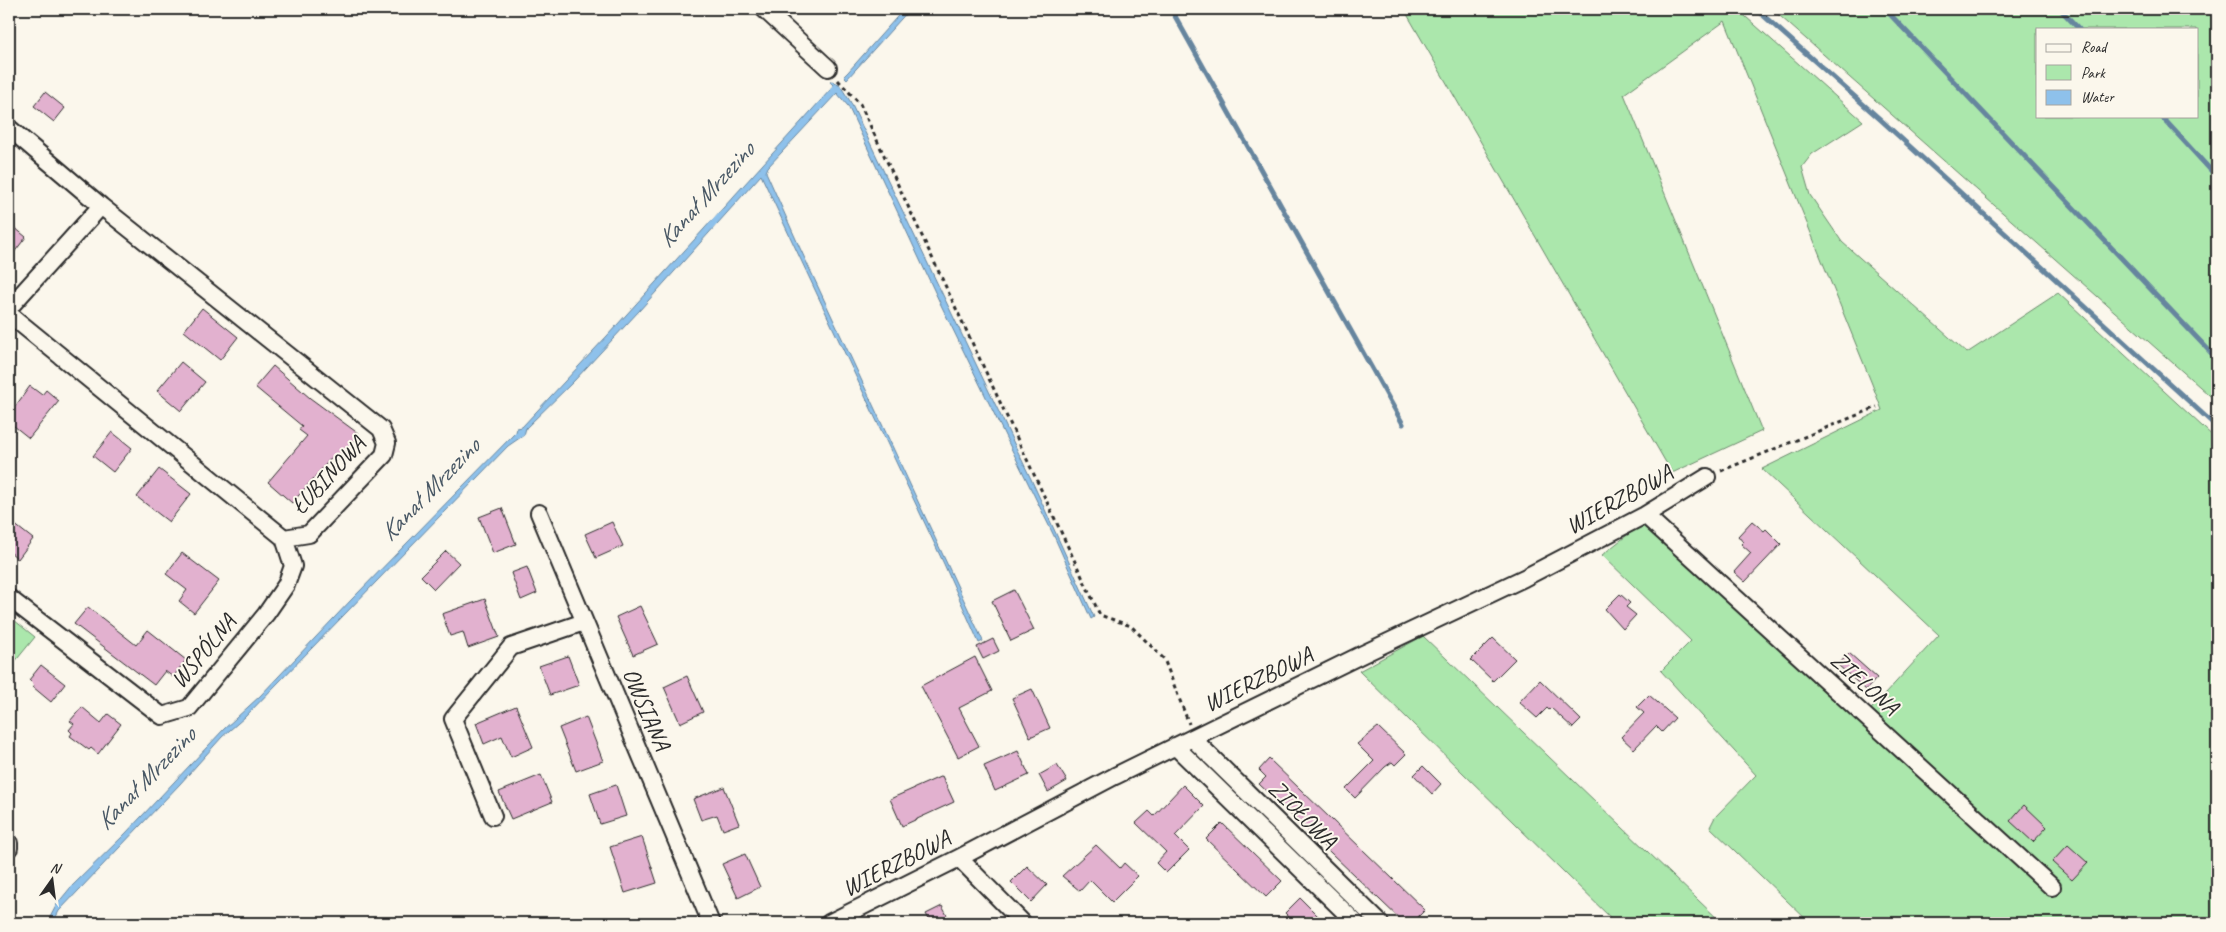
<svg xmlns="http://www.w3.org/2000/svg" width="2226" height="932" font-family="Caveat,sans-serif">
  <rect width="100%" height="100%" fill="#fbf7ec"/>
  <filter id="ink" filterUnits="userSpaceOnUse"><feTurbulence type="fractalNoise" baseFrequency=".02" numOctaves="2"/><feDisplacementMap in="SourceGraphic" scale="10" xChannelSelector="R" yChannelSelector="G"/><feConvolveMatrix kernelMatrix="1 2 1 2 8 2 1 2 1" color-interpolation-filters="sRGB"/></filter>
  <g filter="url(#ink)">
    <!-- green -->
    <path fill="#abe7ac" stroke="#6b896c" fill-rule="evenodd" d="M1404,9H1737L1863,121L1812,154L1802,167L1810,195L1842,242L1967,353L2058,293L2217,440V923H1810L1710,827L1715,817L1756,775L1661,671L1691,641L1602,555L1645,521L1863,718L1939,635L1762,469L1882,410L1872,384L1725,21L1624,94L1762,431L1672,473Z
      M1772,9H2217V402ZM2037,29H2197V116H2037Z
      M9,616L35,637L9,669Z
      M1423,636L1722,923H1616L1359,671Z"/>
    <!-- water -->
    <path fill="#8ec1eb" stroke="#66859e" d="M904,9H910L847,79L844,76L848,72Z
      M832,81L839,84L850,101L1031,479L1094,617L1091,619L1054,536L941,305L848,106L837,93L768,167L766,172L799,246L983,641L979,643L944,564L761,175L639,311L574,381L526,428L524,435L508,446L245,717L222,737L180,784L59,911L53,923H47L57,904L71,887L125,834L224,729L260,696L352,599L516,432L517,428L522,427L607,336L831,89L833,85L830,82Z"/>
    <g fill="none" stroke-linecap="round" stroke-linejoin="round">
      <!-- stream -->
      <path stroke="#66859e" stroke-width="5" d="M1171,9L1403,424
        M1756,9L1881,120L2217,427
        M1885,9L2217,359
        M2060,9L2079,29
        M2161,116L2217,177"/>
    </g>
    <!-- building -->
    <path fill="#e2b1cf" stroke="#2b2b2b" d="M45,92L65,108L54,122L34,106Z
      M9,223L26,237L9,259Z
      M202,308L238,337L220,360L184,331Z
      M181,362L205,382L181,411L157,391Z
      M273,366L310,398L359,434L340,460L334,455L292,503L268,482L307,436L299,430L302,426L255,387Z
      M30,386L42,395L46,390L59,401L29,438L9,422V415Z
      M112,432L132,448L113,472L93,456Z
      M159,469L191,494L169,522L137,497Z
      M502,508L516,544L493,553L479,517Z
      M9,520L33,539L18,559L9,551Z
      M1752,521L1764,531L1766,529L1781,544L1745,582L1734,572L1751,553L1741,544L1743,542L1738,536Z
      M612,522L623,546L596,558L585,534Z
      M446,551L459,563L434,589L421,576Z
      M182,553L219,581L194,613L179,601L187,590L166,574Z
      M527,567L537,593L521,600L511,573Z
      M1014,590L1034,630L1011,641L992,601Z
      M1620,594L1630,603L1626,607L1636,615L1623,629L1605,609Z
      M485,599L499,637L468,648L463,632L450,636L442,614Z
      M640,606L658,644L633,655L616,617Z
      M88,607L136,645L148,630L186,660L173,677L165,671L154,685L74,624Z
      M1493,638L1515,659L1493,681L1471,660Z
      M993,639L999,651L983,659L977,647Z
      M1849,653L1877,678L1866,690L1838,665Z
      M568,656L579,685L550,695L539,666Z
      M975,657L992,691L959,708L979,746L958,757L921,686Z
      M41,665L65,684L51,702L33,687L34,685L29,680Z
      M687,676L703,712L680,723L664,687Z
      M1540,680L1581,720L1573,728L1551,708L1549,710L1547,708L1537,718L1519,702Z
      M1032,689L1050,728L1030,737L1012,698Z
      M1649,695L1675,718L1662,732L1656,726L1634,749L1621,737L1644,713L1637,707Z
      M516,706L533,747L511,757L502,736L484,744L476,723Z
      M82,707L101,723L108,714L121,724L98,754L91,748L89,750L70,736L72,733L69,730L74,724L70,721Z
      M586,717L603,761L576,771L559,728Z
      M1378,727L1406,754L1395,765L1392,762L1385,767L1355,798L1346,789L1374,761L1357,744Z
      M1018,751L1029,775L995,791L984,766Z
      M1269,759L1425,910L1412,923H1404L1259,784L1266,777L1259,770Z
      M1057,765L1067,781L1048,792L1039,775Z
      M1423,766L1441,784L1432,794L1414,775Z
      M541,775L552,802L511,819L499,792Z
      M942,776L954,802L902,826L890,799Z
      M616,785L626,816L600,824L590,794Z
      M1183,785L1204,806L1175,836L1189,850L1166,873L1156,863L1166,852L1136,823L1149,811L1154,816Z
      M724,787L739,824L723,830L717,815L701,820L693,799Z
      M2024,805L2047,827L2033,842L2010,821Z
      M1222,823L1282,881L1266,897L1206,839Z
      M642,837L657,883L625,893L610,847Z
      M1096,845L1120,868L1124,863L1138,876L1112,902L1090,880L1080,891L1062,876Z
      M2068,845L2088,863L2072,880L2052,862Z
      M745,854L760,887L738,898L722,864Z
      M1027,866L1047,885L1031,902L1011,882Z
      M1300,898L1325,923H1295L1285,913Z
      M942,906L951,923H931L926,914Z"/>
    <g fill="none" stroke-linecap="round" stroke-linejoin="round">
      <!-- minor casing -->
      <g stroke="#2b2b2b" stroke-width="20">
        <path id="minor" d="M764,9L828,68
          M9,128L101,206
          M9,308L101,206L381,429L387,443L384,455L309,534L284,538L9,314
          M539,513L711,923
          M1645,515L2052,887
          M9,598L162,716L189,708L266,614L286,585L293,566L284,538
          M1192,738L1380,923
          M1175,746L1356,923
          M493,816L453,719L511,647L584,622
          M9,843V848
          M959,858L1023,923
          M829,923L959,858L1115,776L1363,654L1524,578L1645,515L1707,477"/>
      </g>
      <!-- path -->
      <path stroke="#2b2b2b" stroke-width="3" stroke-dasharray="4 4" stroke-linecap="butt" d="M838,80L860,104L1100,615L1131,626L1164,659L1189,724
        M1721,471L1877,407"/>
      <!-- minor -->
      <use href="#minor" stroke="#fbf7ec" stroke-width="16"/>
    </g>
  </g>
  <g text-anchor="middle" stroke-width="4" stroke-linejoin="round" paint-order="stroke">
    <!-- street labels -->
    <g font-size="24" fill="#2b2b2b" stroke="#fbf7ec">
      <text transform="translate(328 475) rotate(-47)" y="8">ŁUBINOWA</text>
      <text transform="translate(1619 499) rotate(-29)" y="8">WIERZBOWA</text>
      <text transform="translate(203 651) rotate(-50)" y="8">WSPÓLNA</text>
      <text transform="translate(1258 679) rotate(-26)" y="8">WIERZBOWA</text>
      <text transform="translate(1865 683) rotate(42)" y="8">ZIELONA</text>
      <text transform="translate(647 709) rotate(67)" y="8">OWSIANA</text>
      <text transform="translate(1303 814) rotate(45)" y="8">ZIOŁOWA</text>
      <text transform="translate(896 863) rotate(-27)" y="8">WIERZBOWA</text>
    </g>
    <!-- water labels -->
    <g font-size="25" font-style="italic" fill="#495865" stroke="#fbf7ec">
      <text transform="translate(705 194) rotate(-48)" y="9">Kanał Mrzezino</text>
      <text transform="translate(429 489) rotate(-46)" y="9">Kanał Mrzezino</text>
      <text transform="translate(145 778) rotate(-46)" y="9">Kanał Mrzezino</text>
    </g>
  </g>
  <!-- margin -->
  <rect width="2226" height="932" fill="none" stroke="#fbf7ec" stroke-width="30"/>
  <rect x="15" y="15" width="2196" height="902" fill="none" stroke="#2b2b2b" stroke-width="2" filter="url(#ink)"/>
  <!-- legend -->
  <rect x="2036" y="28" width="162" height="90" fill="#fbf7ec" stroke="#a8a59f"/>
  <rect x="2046" y="44" width="25" height="8" fill="#fbf7ec" stroke="#a8a59f"/>
  <text x="2081" y="52" font-size="15" fill="#2b2b2b">Road</text>
  <rect x="2046" y="65" width="25" height="15" fill="#abe7ac" stroke="#a8a59f"/>
  <text x="2081" y="78" font-size="15" fill="#2b2b2b">Park</text>
  <rect x="2046" y="90" width="25" height="15" fill="#8ec1eb" stroke="#a8a59f"/>
  <text x="2081" y="102" font-size="15" fill="#2b2b2b">Water</text>
  <!-- north arrow -->
  <g transform="translate(52 880) rotate(14)" stroke="#fbf7ec" stroke-width="4" paint-order="stroke">
  <path d="M0-4L9 19L0 12L-9 19Z" fill="#2b2b2b"/>
  <text y="-8" font-size="14" font-weight="bold" text-anchor="middle" fill="#2b2b2b">N</text>
  </g>
</svg>
